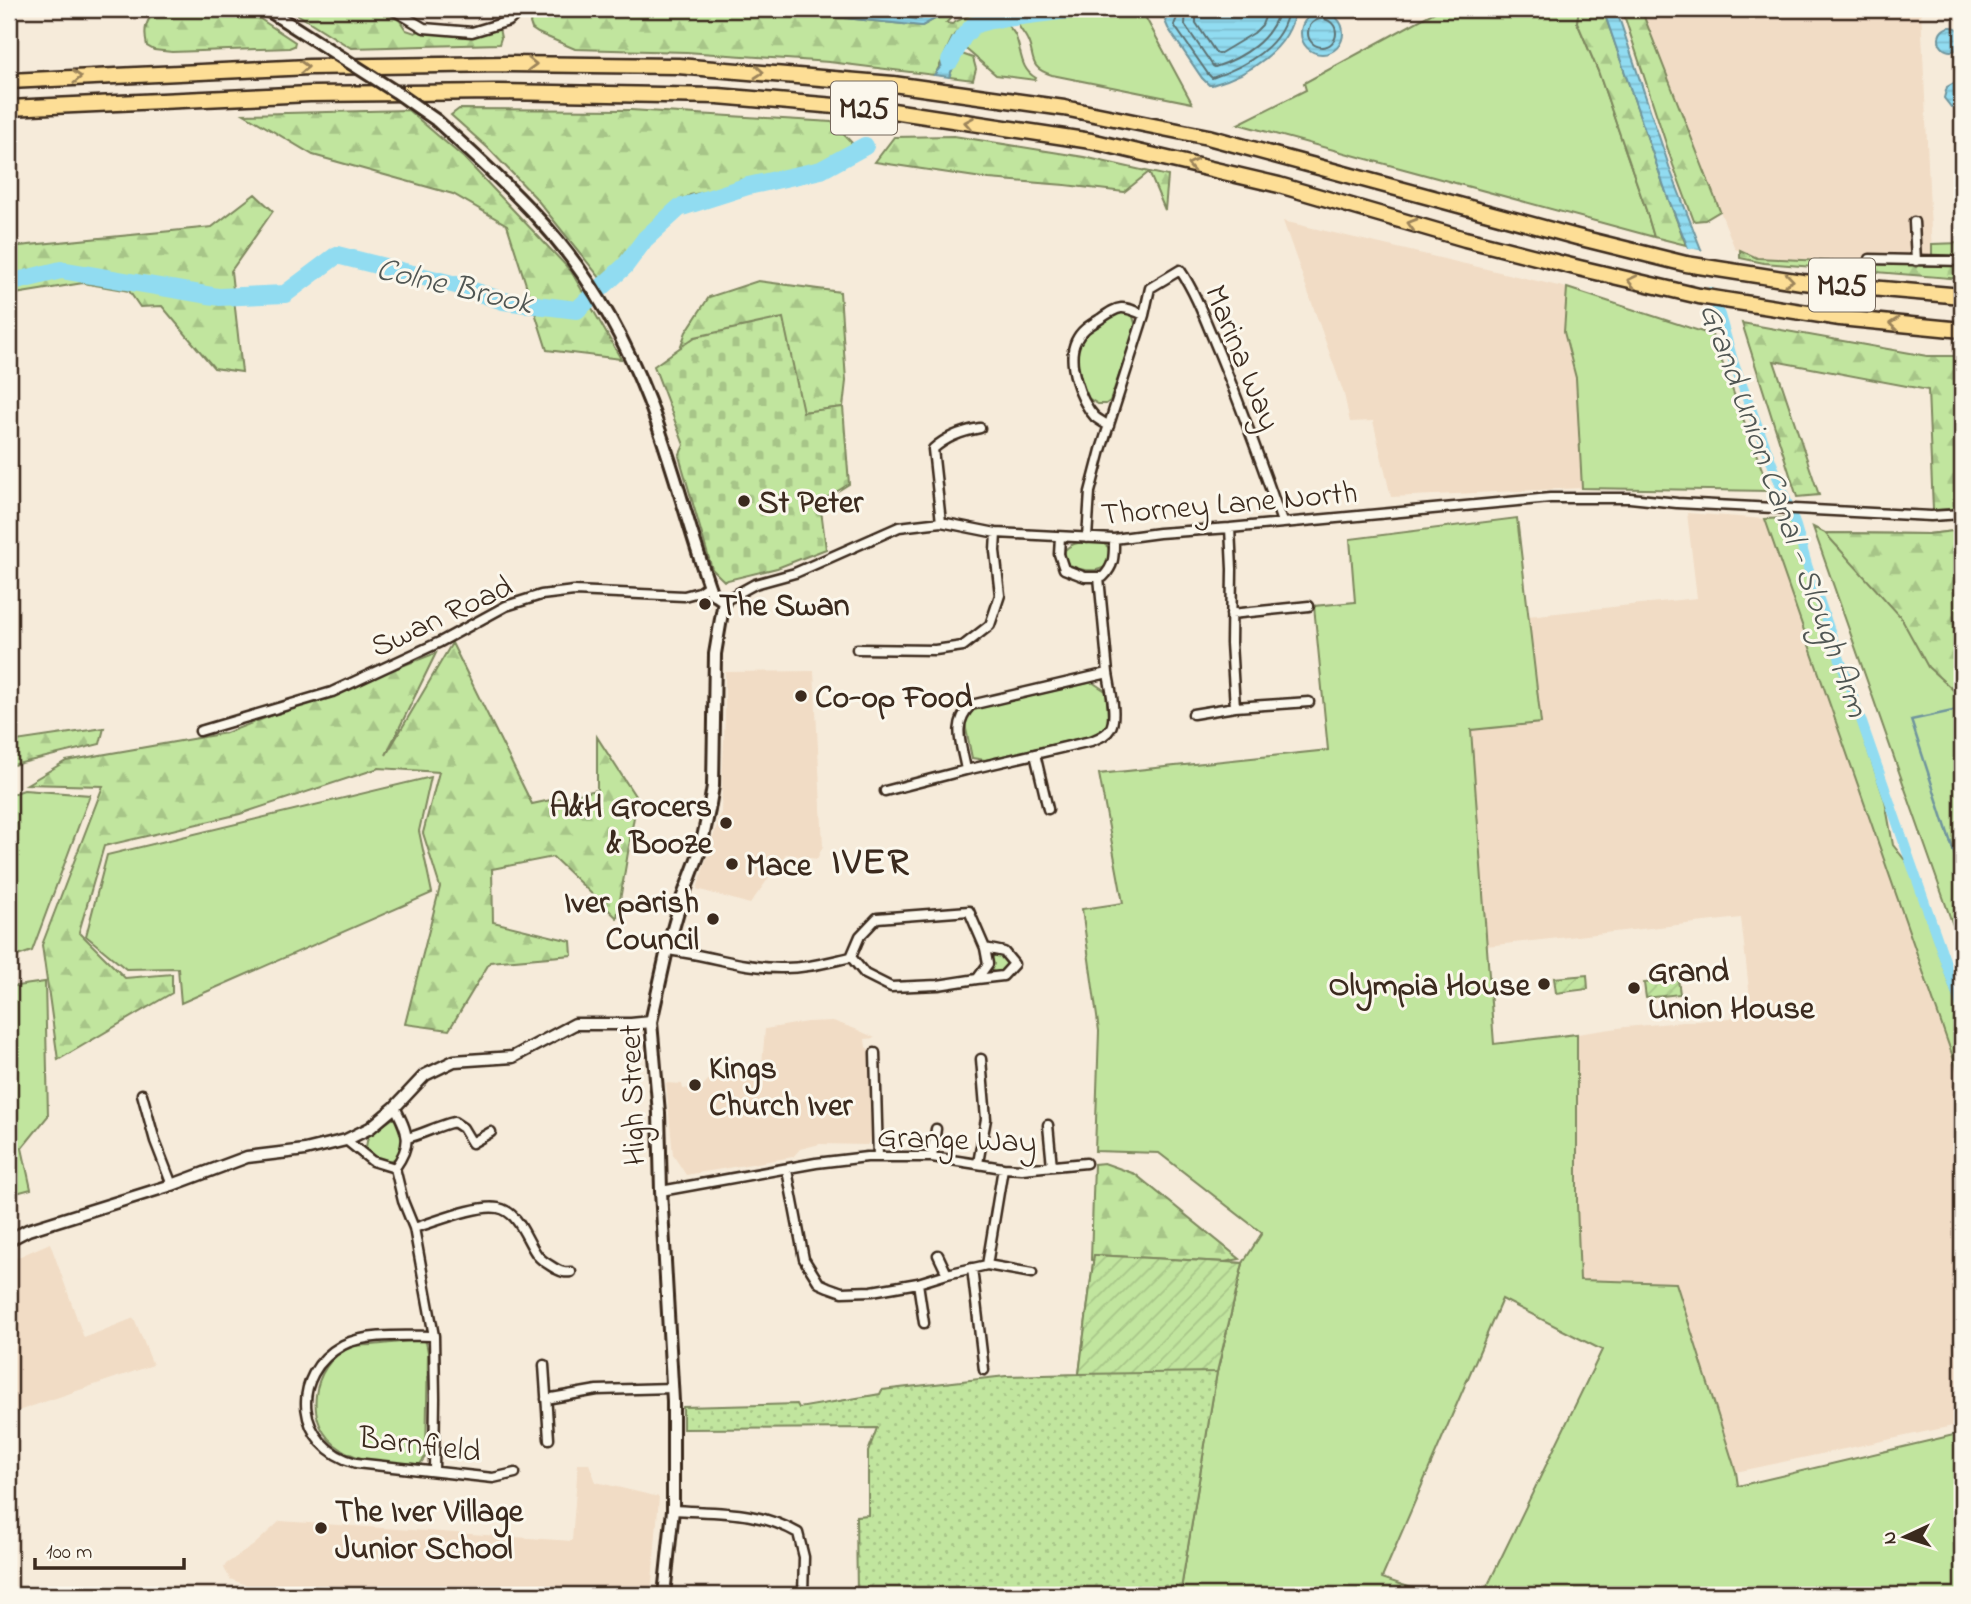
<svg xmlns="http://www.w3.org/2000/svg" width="1971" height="1604" font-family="'Indie Flower',sans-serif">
  <defs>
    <pattern id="forest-firs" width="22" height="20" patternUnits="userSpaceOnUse" patternTransform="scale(1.75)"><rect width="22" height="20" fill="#c1e59e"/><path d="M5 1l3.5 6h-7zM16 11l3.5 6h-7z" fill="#a7c588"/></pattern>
    <pattern id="cemetery-stones" width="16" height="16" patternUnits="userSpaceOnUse" patternTransform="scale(1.75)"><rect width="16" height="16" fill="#c1e59e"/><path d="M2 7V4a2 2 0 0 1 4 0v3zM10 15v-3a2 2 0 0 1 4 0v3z" fill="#a7c588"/></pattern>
    <pattern id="park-dots" width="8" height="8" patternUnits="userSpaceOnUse" patternTransform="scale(1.75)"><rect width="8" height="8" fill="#c1e59e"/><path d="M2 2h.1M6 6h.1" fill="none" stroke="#a7c588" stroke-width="1.8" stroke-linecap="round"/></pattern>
    <pattern id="garden-furrows" width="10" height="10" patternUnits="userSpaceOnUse" patternTransform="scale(1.75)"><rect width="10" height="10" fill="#c1e59e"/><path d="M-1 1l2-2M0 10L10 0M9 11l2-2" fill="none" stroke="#a7c588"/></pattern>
    <pattern id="water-rules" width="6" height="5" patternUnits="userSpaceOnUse" patternTransform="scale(1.75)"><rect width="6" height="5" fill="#91dcf1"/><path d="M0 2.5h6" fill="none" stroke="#7ebdce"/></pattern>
  </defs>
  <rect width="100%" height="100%" fill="#f6ebda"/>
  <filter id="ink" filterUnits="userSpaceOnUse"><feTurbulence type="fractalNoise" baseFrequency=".0143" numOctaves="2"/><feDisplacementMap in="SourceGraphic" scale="14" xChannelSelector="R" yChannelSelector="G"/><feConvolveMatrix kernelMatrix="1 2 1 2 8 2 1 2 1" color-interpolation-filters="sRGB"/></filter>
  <g filter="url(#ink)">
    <!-- built -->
    <path fill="#f1dcc5" d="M1641,9H1921L1932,253L1931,266L1757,258L1735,249Z
      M1283,221L1567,288L1564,332L1576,378L1582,488L1391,497L1373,421L1350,422L1344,394Z
      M1687,513L1765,519L1962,1083V1424L1736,1472L1676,1283L1580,1280L1577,1204V1034L1625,1027L1730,1018L1751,1007L1741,918L1486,946L1471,730L1541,723L1528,616L1697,598Z
      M814,671L823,846L817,859L786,854L750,904L697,889L721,812L725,716V672Z
      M833,1021L858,1030L875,1038L865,1039L866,1047L872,1052L875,1135L867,1145L820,1144L800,1149L793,1157L686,1175L673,1155L666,1083L682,1084L683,1089L692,1088L695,1095L700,1094L699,1090L709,1079V1075L719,1069L762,1065L765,1029L807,1022Z
      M50,1243L84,1338L134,1318L153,1365L9,1414V1261Z
      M578,1464H589L596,1482L659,1497L651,1595H273L230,1579L224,1568L226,1564L254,1545L280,1521L572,1541Z"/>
    <!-- grass -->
    <path fill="#c1e59e" stroke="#7e885e" stroke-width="2" d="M1096,9H1141L1192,103L1052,75C1027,68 1036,56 1027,39C1024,33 1020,30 1018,24Z
      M1440,9H1579L1577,22L1598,71L1646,210L1654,237L1238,124L1306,90L1304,83Z
      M1005,23C1009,27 1014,31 1016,37C1022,53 1020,69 1036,78L1035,80L996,75L967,50H959C970,32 985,24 1005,23Z
      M1962,243V257L1932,256V244Z
      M1567,288L1712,335L1770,491L1582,488L1576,378L1564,332Z
      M1116,312L1132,314L1136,326L1110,401L1106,404H1098L1088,398L1076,368L1075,360L1078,345L1088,330Z
      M1517,518L1541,723L1471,730L1494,1044L1577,1034V1204L1580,1280L1676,1283L1736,1472L1738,1486L1962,1433V1595H1483L1602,1350L1502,1299L1382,1578L1432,1595H1180L1217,1372L1243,1263L1262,1233L1159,1153L1095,1151L1099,1031L1082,909L1123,903L1099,774L1328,750L1314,606L1355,602L1350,539Z
      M1789,518L1885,801L1893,845L1908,864L1962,1021V1083L1765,519Z
      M1813,527L1825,533L1928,534L1962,530V951Z
      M1101,542L1108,547L1111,555C1110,559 1109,563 1106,566C1095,574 1074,570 1065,561V550C1074,540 1088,542 1101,542Z
      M1092,682L1107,692L1109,723L1103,733L985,760L972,758L964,719L974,709Z
      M431,777L419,831L432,893L181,1003L178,968L126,969L86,936L107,855Z
      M24,790L90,795L32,951L9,959V795Z
      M45,982L48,1116L22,1148L31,1189L9,1195V987Z
      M392,1119H397L405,1128C404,1134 405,1145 402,1151C393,1168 374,1160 366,1147L368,1136Z
      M420,1340L426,1342L428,1352L426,1456L420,1464C393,1462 364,1464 341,1449C302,1426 310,1365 350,1347C356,1345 365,1345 372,1345C388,1343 404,1342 420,1340Z"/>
    <!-- forest -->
    <path fill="url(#forest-firs)" stroke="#7e885e" stroke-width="2" d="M156,9H245L295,42L294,46L289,48L172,52L154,50L147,46C143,29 146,21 156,9Z
      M289,9H381L400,21L406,30L415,33L423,29C448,36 474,35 499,28L501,38L499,44L351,48Z
      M536,9H592C607,16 637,15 652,9H757L922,26L953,9H959L946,23L952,24C966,16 979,10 996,9L998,12C981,17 966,21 954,35C948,43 943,64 934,75L829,62L686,52L575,49L538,33L532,29L530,23Z
      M1579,9H1603L1667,195L1686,245L1654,237L1646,210L1598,71L1577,22Z
      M1622,9H1641L1720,211L1705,220L1694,221L1673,165Z
      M959,53L973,58L976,69L973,80L949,77Z
      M459,109L630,110L832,122L853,144L836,160L768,180L690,195L654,220L622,262L600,278L535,197L488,148L451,115Z
      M408,110L464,158L571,271L621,359L547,350L507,225L453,194L313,155L244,114Z
      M954,136L1084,157L1168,176L1165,210L1149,172L1124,192L1065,185L989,179L875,162L894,137Z
      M255,194L273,211L231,271L242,372L214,368L162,306L140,307L129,291L83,283L9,295V247L212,227Z
      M1740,250L1757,258L1931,266L1962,265V279L1764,263L1740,258Z
      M758,281L840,292L846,381L843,407L803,412L680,348L686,332L709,297Z
      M1742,323L1927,356H1962V508L1933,510L1928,390L1774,361L1819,495L1797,497Z
      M1962,530V698L1928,667L1900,616L1825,533L1928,534Z
      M452,643L532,804L597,790V737L637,799L617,918L553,857L492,869L493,922L571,941L572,955L490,962L449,1030L405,1024L440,887L423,833L439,772L379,768L240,814L104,846L79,932L125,978L172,974V993L58,1060L42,945L103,786L27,784L66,761L226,733L436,653L386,755Z
      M104,728L100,744L9,766V742Z
      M989 964a9 9 0 1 1 18 0a9 9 0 1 1-18 0Z
      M1104,1163L1135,1174L1240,1259L1187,1269L1124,1266L1091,1260L1094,1164Z"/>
    <!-- cemetery -->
    <path fill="url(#cemetery-stones)" stroke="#7e885e" stroke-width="2" d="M783,318L803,412L843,407L849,484L820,502L826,549L777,568L724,581L712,569L679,456L684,445L654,366L695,337Z"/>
    <!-- park -->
    <path fill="url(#park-dots)" stroke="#7e885e" stroke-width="2" d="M1094,1255L1243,1263L1217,1372L1180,1595H857L856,1516L868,1515V1452L877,1428L683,1429V1407L797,1404L799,1408L880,1394L882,1390L1006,1376L1079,1374Z"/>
    <!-- garden -->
    <path fill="url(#garden-furrows)" stroke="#7e885e" stroke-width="2" d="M1587,975L1588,989L1556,993L1554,978Z
      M1678,979L1680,994L1646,998L1644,983Z
      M1094,1255L1243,1263L1217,1372L1079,1374Z"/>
    <!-- water -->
    <path fill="url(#water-rules)" stroke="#6f959d" stroke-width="2" d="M592,9H652C638,15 605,15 592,9Z
      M757,9H953L922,26Z
      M1016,9H1084L1072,14L1018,24L1009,10Z
      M1167,9H1253L1173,14L1167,11Z
      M1295,9C1291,49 1248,75 1212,85H1209L1202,78L1168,28L1165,21L1167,17L1170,16Z
      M1603,9H1616L1671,172L1720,298L1707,296L1667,195Z
      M998,12L1005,23C985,24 970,32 959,50H948C957,24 974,19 998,12Z
      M1301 33a21 21 0 1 1 42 0a21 21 0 1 1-42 0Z
      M1939 39a12 12 0 1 1 24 0a12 12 0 1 1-24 0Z
      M947,52L959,53L949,77L934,75L942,65Z
      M1954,83L1962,84V106L1951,107L1944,98L1947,87Z"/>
    <!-- pier -->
    <path fill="#f6ebda" d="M1684,247L1704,251L1723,297L1704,298Z"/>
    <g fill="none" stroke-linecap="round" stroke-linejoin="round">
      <!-- shore -->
      <path stroke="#5d7172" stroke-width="2" d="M818,9L920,19L939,9
        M1176,9L1178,15L1174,25L1208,74L1212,78C1244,67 1284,46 1288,9
        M1186,9L1185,25L1213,66L1215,67C1243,58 1273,39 1279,9
        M1196,9V23L1216,53L1219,54L1254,33L1262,25L1268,9
        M1308 33a14 14 0 1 1 28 0a14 14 0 1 1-28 0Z"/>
      <!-- stream -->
      <path stroke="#6f959d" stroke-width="2.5" d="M1962,709L1911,720L1960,871L1962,907"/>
      <!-- canal -->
      <path stroke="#91dcf1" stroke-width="10" d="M1710,292L1720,315L1734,364L1796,526L1808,568L1962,1009"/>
      <!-- river -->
      <path stroke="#91dcf1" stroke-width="18" d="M950,61L963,37L974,25L990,20L1076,9
        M9,283L61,270L219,297L285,294L337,255L456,285L503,301L577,310L625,266L645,239L679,208L748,186L821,170L865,146"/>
      <!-- minor casing -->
      <g stroke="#3b2a1e" stroke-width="13">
        <path id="minor" d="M392,9L424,28L472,32L509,21L522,9
          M1914,222L1916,261
          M1870,259L1962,261
          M1109,426C1104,423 1099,420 1095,417C1080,401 1066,361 1076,341C1081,330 1090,325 1100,319C1120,305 1122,305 1144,315
          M941,522L933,449C946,437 963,431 980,428
          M1230,528L1232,569L1231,643L1235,707
          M1060,537L1059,554L1064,569L1085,577H1103C1115,565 1114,555 1114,539
          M1087,538L1090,492L1101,450L1144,315L1150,288L1180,270C1197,295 1207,325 1219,353C1242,409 1262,465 1282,522
          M1099,577L1108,673
          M724,601L755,584L795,573L899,527L941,522L996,533L1114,539L1159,533L1230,528L1550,498H1630L1677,503L1931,516L1962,514
          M1231,614L1309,606
          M857,649L935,650L963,646L990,625L1000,595L995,551L996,533
          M1108,673C1110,687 1118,718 1110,729C1106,736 1098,738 1091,741L966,770C962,745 951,725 971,705Z
          M1193,714L1235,707L1309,702
          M200,731L332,692L440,642L506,606L541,595L574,591L684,596L699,592L709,585
          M1035,754L1048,809
          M885,791L966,770
          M969,911L985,948L988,964L977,979L938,985L891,987L865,974L851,957L860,936L877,918Z
          M667,950C705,954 742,968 780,968C804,969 828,962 851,957
          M977,979L1003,976L1014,964L1004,952L985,948
          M875,1053L878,1157
          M142,1094L155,1141L172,1185
          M1048,1125L1052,1166
          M407,1138C423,1134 437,1126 454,1122L463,1128L472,1143L491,1132
          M346,1140L372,1161L395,1168L403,1201L414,1228L434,1336L435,1398L434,1471
          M932,1157L936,1129
          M978,1163L986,1119L981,1059
          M395,1168C413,1143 408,1133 395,1107
          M787,1170L804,1259L819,1283L828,1287L842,1292L872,1291L918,1283L947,1274L987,1265L1003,1168
          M661,1191L816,1163L867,1157H932L1003,1168L1022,1169L1086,1163
          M414,1228C435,1222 478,1204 498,1208C520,1212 526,1241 538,1256C543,1262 550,1265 556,1269C562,1272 565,1273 571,1272
          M938,1255L947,1274
          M987,1265L1032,1273
          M972,1268L984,1370
          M918,1283L924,1323
          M434,1336C408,1336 365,1333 343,1345C288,1375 296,1447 356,1463L493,1478L515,1473
          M544,1365L549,1439
          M546,1399L597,1390L673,1388
          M673,1510C719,1513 757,1510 798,1533L804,1557L803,1595"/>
      </g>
      <!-- tertiary casing -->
      <g stroke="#3b2a1e" stroke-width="15">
        <path id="tertiary" d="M9,1240L28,1230L172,1185L247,1157L305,1150L346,1140L370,1128L395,1107L425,1075L454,1061L513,1057L575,1024H631L651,1022"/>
      </g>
      <!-- secondary casing -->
      <g stroke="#3b2a1e" stroke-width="16">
        <path id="secondary" d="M266,9L319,43
          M436,120C470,151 505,182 536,216C585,268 623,334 649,401C673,464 689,529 711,592L724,601L715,654L713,786L709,810L700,851L680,904L667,950L651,1022L659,1113L661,1191L673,1401V1510L664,1595"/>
      </g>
      <!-- motorway casing -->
      <g stroke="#3b2a1e" stroke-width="19">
        <path id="motorway" d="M9,81L309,67L506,64L678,66L893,84L1064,108L1208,137L1577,237L1686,264L1802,282L1962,296
          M9,108L310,94L498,92L718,96L893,111L1091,141L1279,185L1465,239L1579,268L1699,296L1840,318L1962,330"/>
      </g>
      <!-- minor -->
      <use href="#minor" stroke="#fbf7ec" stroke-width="8"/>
      <!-- tertiary -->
      <use href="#tertiary" stroke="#fbf7ec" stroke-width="10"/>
      <!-- secondary -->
      <use href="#secondary" stroke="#fbf7ec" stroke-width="10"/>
      <!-- motorway -->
      <use href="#motorway" stroke="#fdde96" stroke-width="14"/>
      <!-- secondary-bridge casing -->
      <g stroke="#3b2a1e" stroke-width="16" stroke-linecap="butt">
        <path id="secondary-bridge" d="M319,43L396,92L436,120"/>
      </g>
      <!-- secondary-bridge -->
      <use href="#secondary-bridge" stroke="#fbf7ec" stroke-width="10"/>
    </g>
    <!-- one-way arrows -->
    <defs><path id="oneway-chevron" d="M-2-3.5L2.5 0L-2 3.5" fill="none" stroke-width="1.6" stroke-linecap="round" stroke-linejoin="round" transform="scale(1.75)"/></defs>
    <g stroke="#9c845a">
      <use href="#oneway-chevron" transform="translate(532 64) rotate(1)"/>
      <use href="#oneway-chevron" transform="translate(304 67) rotate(-2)"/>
      <use href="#oneway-chevron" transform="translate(759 72) rotate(5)"/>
      <use href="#oneway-chevron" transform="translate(77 77) rotate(-3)"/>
      <use href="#oneway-chevron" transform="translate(969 123) rotate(-171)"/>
      <use href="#oneway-chevron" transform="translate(1192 165) rotate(-167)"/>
      <use href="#oneway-chevron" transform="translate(1412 224) rotate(-164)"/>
      <use href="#oneway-chevron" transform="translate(1789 280) rotate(8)"/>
      <use href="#oneway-chevron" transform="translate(1632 281) rotate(-167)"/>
      <use href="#oneway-chevron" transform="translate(1894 324) rotate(-174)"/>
    </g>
  </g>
  <!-- markers -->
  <g fill="#3b2a1e" stroke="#fbf7ec" stroke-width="2.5">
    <circle cx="744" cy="501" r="7"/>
    <circle cx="705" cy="604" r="7"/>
    <circle cx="801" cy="696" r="7"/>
    <circle cx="726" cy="823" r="7"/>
    <circle cx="732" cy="864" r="7"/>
    <circle cx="713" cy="919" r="7"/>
    <circle cx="1544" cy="984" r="7"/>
    <circle cx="1634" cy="988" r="7"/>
    <circle cx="695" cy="1085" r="7"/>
    <circle cx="321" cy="1528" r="7"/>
  </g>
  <g text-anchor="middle" stroke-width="6" stroke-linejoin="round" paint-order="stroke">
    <!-- shield labels -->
    <g fill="#fbf7ec" stroke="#75685c" stroke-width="2">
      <rect x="831" y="81.5" width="66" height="53" rx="5"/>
      <rect x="1809" y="258.5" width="66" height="53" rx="5"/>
    </g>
    <g font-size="30" font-weight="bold" fill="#3b2a1e">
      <text x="864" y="118">M25</text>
      <text x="1842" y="295">M25</text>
    </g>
    <!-- street labels -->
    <g font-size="32" fill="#3b2a1e" stroke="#fbf7ec">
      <text transform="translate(1244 357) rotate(68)" y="11">Marina Way</text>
      <text transform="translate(1229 502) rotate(-5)" y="11">Thorney Lane North</text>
      <text transform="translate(441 615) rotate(-25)" y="11">Swan Road</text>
      <text transform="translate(631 1095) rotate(-92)" y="11">High Street</text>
      <text transform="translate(957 1138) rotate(2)" y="11">Grange Way</text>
      <text transform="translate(420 1443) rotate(7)" y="11">Barnfield</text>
    </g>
    <!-- poi labels -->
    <g font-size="32" font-weight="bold" fill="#3b2a1e" stroke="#fbf7ec" text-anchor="start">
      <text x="758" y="512">St Peter</text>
      <text x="719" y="615">The Swan</text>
      <text x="815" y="707">Co-op Food</text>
      <text x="712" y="816" text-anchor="end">A&amp;H Grocers<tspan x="712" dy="37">&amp; Booze</tspan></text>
      <text x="746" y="875">Mace</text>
      <text x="699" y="912" text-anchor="end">Iver parish<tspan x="699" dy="37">Council</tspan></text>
      <text x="1648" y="981">Grand<tspan x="1648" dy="37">Union House</tspan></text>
      <text x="1530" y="995" text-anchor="end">Olympia House</text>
      <text x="709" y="1078">Kings<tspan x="709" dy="37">Church Iver</tspan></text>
      <text x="335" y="1521">The Iver Village<tspan x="335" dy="37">Junior School</tspan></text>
    </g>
    <!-- water labels -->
    <g font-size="33" font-style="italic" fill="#505653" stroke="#fbf7ec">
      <text transform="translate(455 284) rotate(13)" y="12">Colne Brook</text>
      <text transform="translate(1786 509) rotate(70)" y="12">Grand Union Canal - Slough Arm</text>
    </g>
    <!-- district labels -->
    <g font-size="38" font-weight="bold" letter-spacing="2" fill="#3b2a1e" stroke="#fbf7ec">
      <text x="871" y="873">IVER</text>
    </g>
  </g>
  <!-- margin -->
  <rect width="1971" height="1604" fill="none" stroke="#fbf7ec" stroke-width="35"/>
  <rect x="18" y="18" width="1936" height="1569" fill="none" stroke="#3b2a1e" stroke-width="2.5" filter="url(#ink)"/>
  <!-- north arrow -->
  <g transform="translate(1905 1537) rotate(266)" stroke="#fbf7ec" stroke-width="5" paint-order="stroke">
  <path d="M0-5L12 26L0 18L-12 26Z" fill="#3b2a1e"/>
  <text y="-10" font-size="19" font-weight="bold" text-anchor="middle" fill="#3b2a1e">N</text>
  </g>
  <!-- scale -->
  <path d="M35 1558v10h149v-10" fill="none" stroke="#3b2a1e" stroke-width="3.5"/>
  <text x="46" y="1558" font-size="21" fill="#3b2a1e" stroke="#fbf7ec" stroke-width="5" paint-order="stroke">100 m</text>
</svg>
